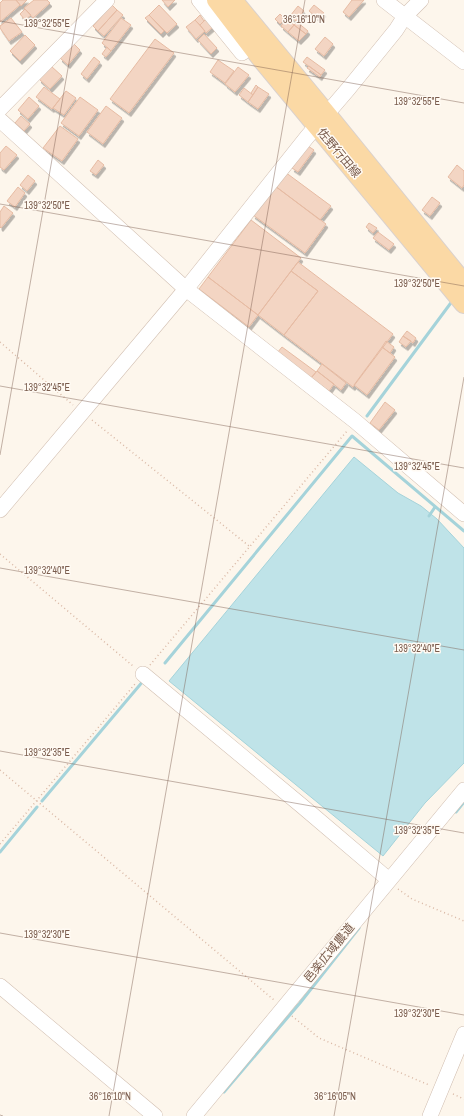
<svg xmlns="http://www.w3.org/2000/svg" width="464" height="1116" font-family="'Archivo Narrow','Noto Sans JP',sans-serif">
  <defs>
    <filter id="shadow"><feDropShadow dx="2" dy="3.5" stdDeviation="0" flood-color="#0004"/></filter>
  </defs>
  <rect width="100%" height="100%" fill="#fdf6ec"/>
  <!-- water -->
  <path fill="#bfe3e8" stroke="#a5d3da" d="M354,457L398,493L421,506L437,519L464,548V763L425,803L383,856L169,681Z"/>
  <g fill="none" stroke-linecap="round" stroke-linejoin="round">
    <!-- stream -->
    <path stroke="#a5d3da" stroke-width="3" d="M367,416L453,300
      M429,516L435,507
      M165,663L352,436L464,531
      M42,801L144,680
      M456,812L464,802
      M0,852L37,807
      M224,1092L300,1003L359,928"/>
  </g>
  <!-- building -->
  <path fill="#f3d5c3" stroke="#e6bba3" filter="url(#shadow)" d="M3,0H16L20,5L0,22V3Z
    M16,0H27L21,6Z
    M34,0H47L50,3L33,18L24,8Z
    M162,0H175L168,7Z
    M352,0H364L349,17L343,12Z
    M112,5L117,10L98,31L93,26Z
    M159,5L177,24L167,33L149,15Z
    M314,5L324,13L319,19L309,11Z
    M298,6L304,11L296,21L290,16Z
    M25,9L31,15L25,20L20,14Z
    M117,10L123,15L104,36L98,31Z
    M280,14L285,19L280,24L275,19Z
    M149,15L164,31L161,34L145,18Z
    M200,15L204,21L200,25L195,20Z
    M11,18L22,32L9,41L0,28V26Z
    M121,18L131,25L111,51L102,43Z
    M206,19L213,27L206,33L200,25Z
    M287,19L294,25L288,32L281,26Z
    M195,20L205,31L196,39L186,27Z
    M297,22L308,31L306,34L294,25Z
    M294,25L306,34L299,41L288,32Z
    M204,34L217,48L211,54L198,40Z
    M25,35L35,45L20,61L10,51Z
    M325,37L333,44L324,56L315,49Z
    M155,39L174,53L129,113L110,99Z
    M74,44L80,50L68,65L60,58Z
    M107,47L111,51L106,57L102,54Z
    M94,57L100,62L87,79L81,74Z
    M307,57L325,70L321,75L303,62Z
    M218,60L234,71L225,83L210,72Z
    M51,66L62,76L50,89L39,79Z
    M309,66L321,75L320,77L307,68Z
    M238,67L249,75L235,92L225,84Z
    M256,85L258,87L253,95L251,93Z
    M44,87L60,99L52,109L36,97Z
    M258,87L269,94L258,109L248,102Z
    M244,88L253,95L248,102L239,95Z
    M66,91L76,98L64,115L53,108Z
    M29,97L39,106L28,119L18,110Z
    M80,97L98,110L79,136L61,123Z
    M106,106L122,118L103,144L87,132Z
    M21,116L30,124L24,131L15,123Z
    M60,126L78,139L62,161L43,148Z
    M6,146L17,155L4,170L0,167V153Z
    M308,146L314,150L298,172L292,168Z
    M98,160L104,165L96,175L90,171Z
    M457,165L464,171V185L462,188L448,177Z
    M285,172L331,206L320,220L275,186Z
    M28,175L35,181L27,191L20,185Z
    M275,186L326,224L305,253L253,215Z
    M18,187L25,193L15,207L7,201Z
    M432,197L440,203L430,216L422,210Z
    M4,206L13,213L1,228L0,227V212Z
    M251,220L301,258L258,315L208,277Z
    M369,223L377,228L373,233L366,227Z
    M378,232L394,244L389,250L373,238Z
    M298,262L393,334L353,387L284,335L318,291L291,271Z
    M291,271L318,291L284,335L258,315Z
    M208,277L258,315L249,327L199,289Z
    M407,331L416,338L413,343L403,336Z
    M403,336L411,341L406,347L399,342Z
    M386,341L394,347L390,353L382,347Z
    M282,347L316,372L311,378L277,353Z
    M382,347L395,357L367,395L354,385Z
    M322,364L346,383L341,390L317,371Z
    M317,371L334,384L329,391L311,378Z
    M385,402L395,410L379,430L370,423Z"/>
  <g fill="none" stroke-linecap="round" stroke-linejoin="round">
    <!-- minor casing -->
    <g stroke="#d1beb0" stroke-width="16">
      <path id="minor" d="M199,0L242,53
        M384,0L464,62
        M0,109L107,0
        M0,120L186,289L355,421L464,514
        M0,510L186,289L307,137L349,88L396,30L405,16L421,0
        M143,674L302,806L389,880
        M0,986L155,1116
        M194,1116L464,790
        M430,1116L464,1034"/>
    </g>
    <!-- major casing -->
    <g stroke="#dad1cd" stroke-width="20">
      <path id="major" d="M216,0L261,59L464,304
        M233,0L327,114L464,283"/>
    </g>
    <!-- path -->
    <path stroke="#d9b8a5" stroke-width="1.5" stroke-dasharray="1 3" stroke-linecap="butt" d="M0,342L73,405
      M92,420L249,546
      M0,554L133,666
      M150,665L347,431
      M0,770L274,1000
      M0,844L135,684
      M398,889L412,899L464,921
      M292,1016L319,1038L429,1085
      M453,1094L464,1099"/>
    <!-- minor -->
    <use href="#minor" stroke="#fff" stroke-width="15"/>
    <!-- major -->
    <use href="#major" stroke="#fbd9a5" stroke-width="18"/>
  </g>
  <!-- ticks -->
  <path fill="none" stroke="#7a5c4d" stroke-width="1" stroke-opacity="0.45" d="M0,21L464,103M0,204L464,286M0,386L464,468M0,455L80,0M0,568L464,650M0,751L464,833M0,933L464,1015M0,1115L3,1116M109,1116L305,0M334,1116L464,377"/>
  <g text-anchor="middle" stroke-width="3" stroke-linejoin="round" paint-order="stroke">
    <!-- street labels -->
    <g font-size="12" fill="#7a5c4d" stroke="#fffaf3">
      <text transform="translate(339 153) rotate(50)" y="4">佐野行田線</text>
      <text transform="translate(329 953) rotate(-51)" y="4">邑楽広域農道</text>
    </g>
  </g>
  <g font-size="10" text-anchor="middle" fill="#7a5c4d" stroke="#fffaf3" stroke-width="3" stroke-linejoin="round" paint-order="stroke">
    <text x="304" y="23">36°16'10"N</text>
    <text x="47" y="27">139°32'55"E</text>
    <text x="417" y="105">139°32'55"E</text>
    <text x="47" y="209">139°32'50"E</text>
    <text x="417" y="287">139°32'50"E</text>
    <text x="47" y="391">139°32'45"E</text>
    <text x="417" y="470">139°32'45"E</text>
    <text x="47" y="574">139°32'40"E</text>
    <text x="417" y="652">139°32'40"E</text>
    <text x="47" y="756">139°32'35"E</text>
    <text x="417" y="834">139°32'35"E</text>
    <text x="47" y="938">139°32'30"E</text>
    <text x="417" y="1017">139°32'30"E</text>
    <text x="110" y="1100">36°16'10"N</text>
    <text x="335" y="1100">36°16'05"N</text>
  </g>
</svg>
